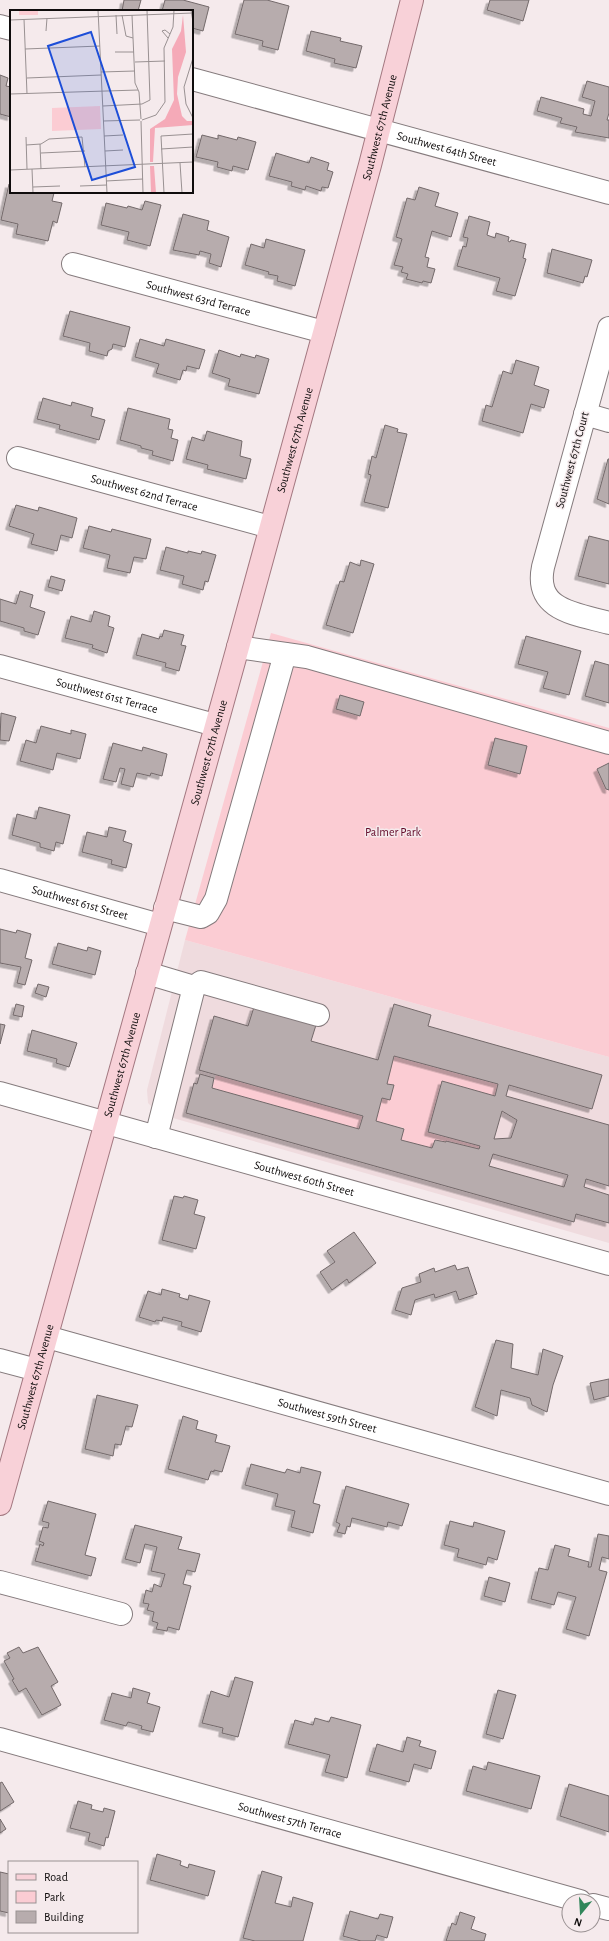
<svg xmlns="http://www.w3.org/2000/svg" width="609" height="1941" font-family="'Alegreya Sans',sans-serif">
  <defs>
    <filter id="shadow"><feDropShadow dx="-3.5" dy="3.5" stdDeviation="0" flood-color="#0004"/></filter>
  </defs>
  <rect width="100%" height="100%" fill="#f5eaec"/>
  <!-- built -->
  <path fill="#efdbde" d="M185,940L609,1057V1243L159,1114L148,1103L147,1090Z"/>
  <!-- green -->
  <path fill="#fbccd3" d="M271,633L609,728V1057L185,940Z
    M394,1056L498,1084L495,1096L442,1081L480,1146L479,1149L446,1141V1142L435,1140L432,1148L401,1140L404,1128L376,1121L382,1098L390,1100L394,1086L387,1084Z
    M216,1074L363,1116L359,1129L212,1088Z"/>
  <!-- building -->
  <path fill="#b7acad" stroke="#73696a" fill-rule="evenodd" filter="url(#shadow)" d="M124,0H141L138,11H122Z
    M165,0H183L209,7L203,31L192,28V11H162Z
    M244,0H267L289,6L278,50L262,46L263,41L235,34Z
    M490,0H529L523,21L487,10Z
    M311,31L341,38L340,41L362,46L356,68L334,63L335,59L306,51Z
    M0,75L8,78L6,86L11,87V117L0,114Z
    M587,81L609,87V113L607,120H609V138L575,132L577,127L560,123L562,118L537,111L541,97L584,109L583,114L591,116L595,101L582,97Z
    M202,135L218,139V135L237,140L238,137L256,142L248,170L233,166L232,171L217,167L218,162L196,157Z
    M276,153L309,163L311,157L329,163L327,170L333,172L328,188L322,187L321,191L306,186L305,190L291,186L292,182L269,176Z
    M9,184L11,185V192H50L54,193L52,201L62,203L57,223L53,221L48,241L16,234L18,224L1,220Z
    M419,187L439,193L435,206L458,213L451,237L432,231L425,257L429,258L427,267L435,269L431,283L423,281L422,283L406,279L408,274L401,272L403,267L394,265L402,239L396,237L407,198L415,200Z
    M145,201L161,205L150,246L127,240L129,232L101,225L106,203L127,208L128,206L142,210Z
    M183,214L209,221L207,230L229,237L221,267L209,263L211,254L200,251L199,255L173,250Z
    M469,216L490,222L487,235L495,238L496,233L509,237L508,241L510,242L511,240L526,244L523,258L526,259L515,296L496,291L500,278L457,266L463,246L466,247L468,238L463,237Z
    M266,239L305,250L295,286L277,281L278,276L268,274L269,272L245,265L251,244L264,248Z
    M552,249L592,260L587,277L585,276L583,283L547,273Z
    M70,311L130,327L125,347L113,344L112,349L108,351L107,356L89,351L90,343L63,336Z
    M140,339L164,346L166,339L205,350L199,369L187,366L186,371L183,370L180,380L156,373L159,364L135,357Z
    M219,350L240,357L241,354L255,358L256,355L269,359L259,394L228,386L230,379L212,373Z
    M516,360L539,367L534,385L549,390L544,408L531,404L523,433L482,421L486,405L492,407L503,371L512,374Z
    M43,398L71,406L72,402L93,408L91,416L105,420L99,440L59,429L60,425L37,419Z
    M128,408L170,419L168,429L173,430L171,438L178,440L173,461L152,455L153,451L141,448V446L120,440Z
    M385,425L398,429L397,432L407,434L388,508L364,502L371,475L368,474L372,456L376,458Z
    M207,431L242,441L240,456L251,459L246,479L207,469L208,465L186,459L192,437L204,441Z
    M608,459H609V504L597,499Z
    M16,505L38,511L39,507L77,518L72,538L61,535L57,551L31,544L34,534L9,526Z
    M89,526L111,532L112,529L151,539L146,559L134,557L130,573L107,568L110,555L83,548Z
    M589,536L609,541V584L578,576Z
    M166,547L188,553V551L201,554L202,551L216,555L208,582L205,581L203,590L182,584L184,576L160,570Z
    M361,560L374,564L353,633L326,625L340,581L344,582L350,562L360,566Z
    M51,576L65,580L62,591L48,587Z
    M20,591L33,595L30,607L45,612L38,635L24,631V628L0,621V599L16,604Z
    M94,611L110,616L108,626L114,628L107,653L92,648L93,645L65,638L71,616L91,622Z
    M164,630L184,635L181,645L186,646L179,671L165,667L166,663L136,655L142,634L159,639L160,636L162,637Z
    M526,636L581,651L569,695L543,688L548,672L518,664Z
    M595,661L609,665V703L585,696Z
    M340,695L364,702L360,716L336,709Z
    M1,713L16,717L9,741L0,740Z
    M41,726L71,734V730L86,734L80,759L57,753L53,770L20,761L26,740L36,743Z
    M495,738L527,746L520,774L488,765Z
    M113,743L142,751L143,747L167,754L162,776L151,773L150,776L137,773L133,787L121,784L125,769L120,768L116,782L103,779Z
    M609,763V790L606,789L597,769Z
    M39,807L70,815L63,844L56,842L54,851L40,847V843L12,835L17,814L36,819Z
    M109,827L126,831L123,841L132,844L126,868L111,864L112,860L82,852L87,832L107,837Z
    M0,929L16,933L17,930L31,934L25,958L32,960L25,985L17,983L21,967L0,963Z
    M58,943L87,951L88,947L101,951L95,975L52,964Z
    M38,984L49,987L46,997L35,993Z
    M16,1004L24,1006L22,1017L13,1015Z
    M394,1004L431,1015L428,1026L602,1075L592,1109L509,1085L506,1096L609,1125V1186L586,1179L584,1187L609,1195V1223L576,1214L574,1222L186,1113L194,1083L197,1084L200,1074L214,1078L212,1088L359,1129L363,1116L199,1070L214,1016L248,1026L254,1007L316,1025L311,1041L378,1060ZM394,1056L498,1084L495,1096L442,1081L428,1132L480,1146L479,1149L446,1141V1142L435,1140L432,1148L401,1140L404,1129L376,1121L382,1098L390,1100L394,1085L387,1084ZM502,1111L517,1120L511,1138L494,1139ZM493,1154L568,1175L564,1187L489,1166Z
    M0,1024L5,1025L0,1044Z
    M32,1030L77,1043L69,1067L56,1063L57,1059L27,1051Z
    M174,1196L183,1198L184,1196L198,1200L194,1214L205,1217L196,1249L162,1240Z
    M354,1232L376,1263L349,1283L347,1279L332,1290L320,1272L335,1262L327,1251Z
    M455,1265L457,1270L468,1267L477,1294L459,1300L456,1291L435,1298L434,1294L415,1300L411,1315L395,1310L402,1288L421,1282L419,1274L434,1268L435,1272Z
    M162,1289L180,1294L179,1297L188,1300L189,1295L210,1301L201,1332L181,1326L182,1322L163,1317L162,1321L156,1320L155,1322L139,1317L148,1291L161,1295Z
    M496,1340L513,1344L511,1368L538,1375L543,1349L563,1356L553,1385L547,1412L532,1405L530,1398L501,1390L497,1416L475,1407Z
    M609,1379V1396L594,1400L590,1383Z
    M97,1395L138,1405L132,1427L126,1426L121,1445L115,1444L113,1456L85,1449Z
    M183,1416L198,1421L196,1429L217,1435L215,1442L230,1446L222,1472L214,1470V1472L211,1471L208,1480L168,1469Z
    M251,1464L285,1473L287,1469L300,1473L301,1467L321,1472L313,1503L320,1505L313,1533L291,1527L295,1511L275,1506L278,1494L245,1485Z
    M346,1486L409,1504L402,1526L388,1522L387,1527L352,1518L350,1527L347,1526L345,1534L337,1532L340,1524L336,1522Z
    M48,1501L96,1514L85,1555L96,1558L91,1576L35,1561L40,1544L43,1546L44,1543L39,1541L43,1527L48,1528L49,1523L42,1521Z
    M450,1521L473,1527L474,1522L505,1531L497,1560L488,1557L486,1565L457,1557L459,1549L444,1545Z
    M135,1525L182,1537L178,1549L200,1554L195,1572L187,1570L183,1584L191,1586L179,1630L168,1627L167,1631L156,1629L158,1623L152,1621L154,1612L147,1610L149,1604L143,1603L146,1590L152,1592L154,1584L161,1587L165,1574L151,1571L157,1547L145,1544L140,1563L125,1559Z
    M598,1534L609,1536V1559L602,1557L599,1570L607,1572L589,1636L566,1629L576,1597L558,1592L554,1605L531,1599L539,1568L548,1570L555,1545L570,1549L568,1556L589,1562L588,1567H591Z
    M489,1577L510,1583L505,1602L484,1596Z
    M19,1647L23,1653L38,1647L58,1682L51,1686L61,1705L42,1715L26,1688L19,1692L12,1680L14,1679L4,1661L10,1658L7,1653Z
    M235,1677L253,1682L238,1737L222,1733L223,1728L202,1723L211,1691L229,1697Z
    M133,1688L150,1693L147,1703L160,1707L153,1732L141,1729L142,1726L128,1722L126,1726L104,1720L112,1693L131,1698Z
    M498,1690L516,1695L503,1739L486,1734Z
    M331,1717L361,1725L347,1778L325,1772L330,1755L288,1744L295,1720L313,1725L315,1718L329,1722Z
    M407,1737L421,1741L419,1746L436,1751L431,1769L414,1764L409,1782L369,1771L377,1744L403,1752Z
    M488,1762L540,1776L531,1809L466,1791L473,1766L486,1770Z
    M2,1782L14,1802L0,1811V1783Z
    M569,1784L609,1796V1832L560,1816Z
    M78,1801L92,1805L91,1809L103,1812L104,1808L115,1811L108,1838L106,1837L104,1846L88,1841L90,1833L70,1828Z
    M0,1819L6,1829L0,1833Z
    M157,1854L181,1861L180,1865L188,1868L189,1864L215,1871L208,1896L150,1880Z
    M262,1871L282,1877L275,1903L291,1907L293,1897L313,1903L303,1941H255L243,1938Z
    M0,1872L9,1874V1913L0,1911Z
    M350,1911L378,1919L380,1914L393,1917L387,1938L377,1935L375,1941H361L343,1936Z
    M460,1912L475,1917L471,1929L486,1934L484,1941H446L452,1923L456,1925Z"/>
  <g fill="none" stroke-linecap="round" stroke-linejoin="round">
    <!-- minor casing -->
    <g stroke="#857b7d" stroke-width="24">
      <g id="minor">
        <path d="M0,26L11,29"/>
        <path id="s1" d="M192,79L609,193"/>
        <path id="s2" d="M73,264L324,332"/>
        <path d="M609,328L543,567C534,611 577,614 609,623"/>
        <path d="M585,414L609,421"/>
        <path id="s3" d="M18,458L270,527"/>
        <path d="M238,647L307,657L609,743"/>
        <path id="s4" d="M0,666L215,725"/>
        <path id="s5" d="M0,880L160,925"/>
        <path d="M165,908L201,917L208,913L216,899L285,654"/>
        <path d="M147,973L194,987"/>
        <path id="s6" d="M0,1093L609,1264"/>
        <path d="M156,1137L194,987L201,982L318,1015"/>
        <path id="s7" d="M47,1337L609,1494"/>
        <path d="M0,1360L37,1370"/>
        <path d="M0,1582L121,1614"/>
        <path id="s8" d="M0,1739L580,1901"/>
        <path d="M593,1905L609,1909"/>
      </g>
    </g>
    <!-- major casing -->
    <g stroke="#a37880" stroke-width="24">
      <g id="major">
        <path id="s9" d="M0,1504L238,647L370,165L412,0"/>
      </g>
    </g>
    <!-- minor -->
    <use href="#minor" stroke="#fff" stroke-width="22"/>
    <!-- major -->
    <use href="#major" stroke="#f8d1d8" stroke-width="22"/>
  </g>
  <g text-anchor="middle" stroke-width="3" stroke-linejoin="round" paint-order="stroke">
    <!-- street labels -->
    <g font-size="12" fill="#0f0c0c" stroke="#f5eaec">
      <text dy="4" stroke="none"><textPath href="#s9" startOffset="1428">Southwest 67th Avenue</textPath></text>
      <text dy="4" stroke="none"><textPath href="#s1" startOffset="264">Southwest 64th Street</textPath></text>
      <text dy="4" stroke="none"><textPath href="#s2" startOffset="130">Southwest 63rd Terrace</textPath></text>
      <text dy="4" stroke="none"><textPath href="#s9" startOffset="1104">Southwest 67th Avenue</textPath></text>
      <text transform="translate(572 460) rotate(-75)" y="4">Southwest 67th Court</text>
      <text dy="4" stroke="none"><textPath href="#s3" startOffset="131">Southwest 62nd Terrace</textPath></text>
      <text dy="4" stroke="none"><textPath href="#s4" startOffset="111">Southwest 61st Terrace</textPath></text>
      <text dy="4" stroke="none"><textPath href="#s9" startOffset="780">Southwest 67th Avenue</textPath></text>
      <text dy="4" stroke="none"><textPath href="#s5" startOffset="83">Southwest 61st Street</textPath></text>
      <text dy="4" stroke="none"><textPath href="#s9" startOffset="456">Southwest 67th Avenue</textPath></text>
      <text dy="4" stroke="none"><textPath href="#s6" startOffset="316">Southwest 60th Street</textPath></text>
      <text dy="4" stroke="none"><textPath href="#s9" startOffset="132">Southwest 67th Avenue</textPath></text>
      <text dy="4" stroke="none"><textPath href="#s7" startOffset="291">Southwest 59th Street</textPath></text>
      <text dy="4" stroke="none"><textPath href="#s8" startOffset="301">Southwest 57th Terrace</textPath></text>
    </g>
    <!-- park labels -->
    <g font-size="12" fill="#620a29" stroke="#f5eaec">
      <text x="393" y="836">Palmer Park</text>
    </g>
  </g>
  <!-- overview -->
  <g transform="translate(10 10)">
    <rect width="183" height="183" fill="#f5eaec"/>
    <path d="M9,0H28V5H9ZM90,96L91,119L42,121V98Z" fill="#fbccd3"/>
    <path d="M173,5L176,42L168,67L167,84L172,106L177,111H183V115L145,118L143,152H140V119L155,109L164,90L162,39L171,21ZM140,156H144L146,183H141Z" fill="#f5aab8"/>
    <path fill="none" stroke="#999192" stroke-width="1" d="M88,0L97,183M181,0L183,12M106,5L107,24M112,5L116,26L123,28M122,5L125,73L129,82L131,109M14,9L17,84M0,10L183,3M36,21L37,8M158,28L152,21L155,20L160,24M15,39L90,36M105,42H124M183,48L174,77L176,94L183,108M125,52L155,51M91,62L125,61M17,68L91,65M0,84L128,80M93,96L132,94L140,90L137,0M132,110L146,105L155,92L154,38L163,17L164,0M93,111L130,110M131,111L133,183M94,126L113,125M16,127L17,159M30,134L31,159M16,135L31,134L39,129L72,127L75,157M151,139L183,137M95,141L113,140M31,143L75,141M170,153L172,183M22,159L23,183M0,160L183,152M96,171L133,169M70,176L97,175M23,177L50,176M154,183L151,126L183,124"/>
    <path fill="#1d4ed8" fill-opacity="0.15" stroke="#1d4ed8" stroke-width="2" d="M81,22L125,157L82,170L38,36Z"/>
    <rect width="183" height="183" fill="none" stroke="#0f0c0c" stroke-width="2"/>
  </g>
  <!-- legend -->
  <rect x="8" y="1861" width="130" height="72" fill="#f5eaec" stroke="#999192"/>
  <rect x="16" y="1874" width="20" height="6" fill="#f8d1d8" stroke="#999192"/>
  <text x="44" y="1881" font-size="12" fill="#0f0c0c">Road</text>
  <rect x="16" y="1891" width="20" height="12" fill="#fbccd3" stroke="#999192"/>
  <text x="44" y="1901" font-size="12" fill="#0f0c0c">Park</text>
  <rect x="16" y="1911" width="20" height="12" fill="#b7acad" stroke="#999192"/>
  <text x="44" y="1921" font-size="12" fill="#0f0c0c">Building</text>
  <!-- north arrow -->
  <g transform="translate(581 1913) rotate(198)"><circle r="19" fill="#f5eaec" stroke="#999192"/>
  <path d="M0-3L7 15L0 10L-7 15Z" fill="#31865a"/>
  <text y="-6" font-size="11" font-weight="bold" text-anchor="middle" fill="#0f0c0c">N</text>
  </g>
</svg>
